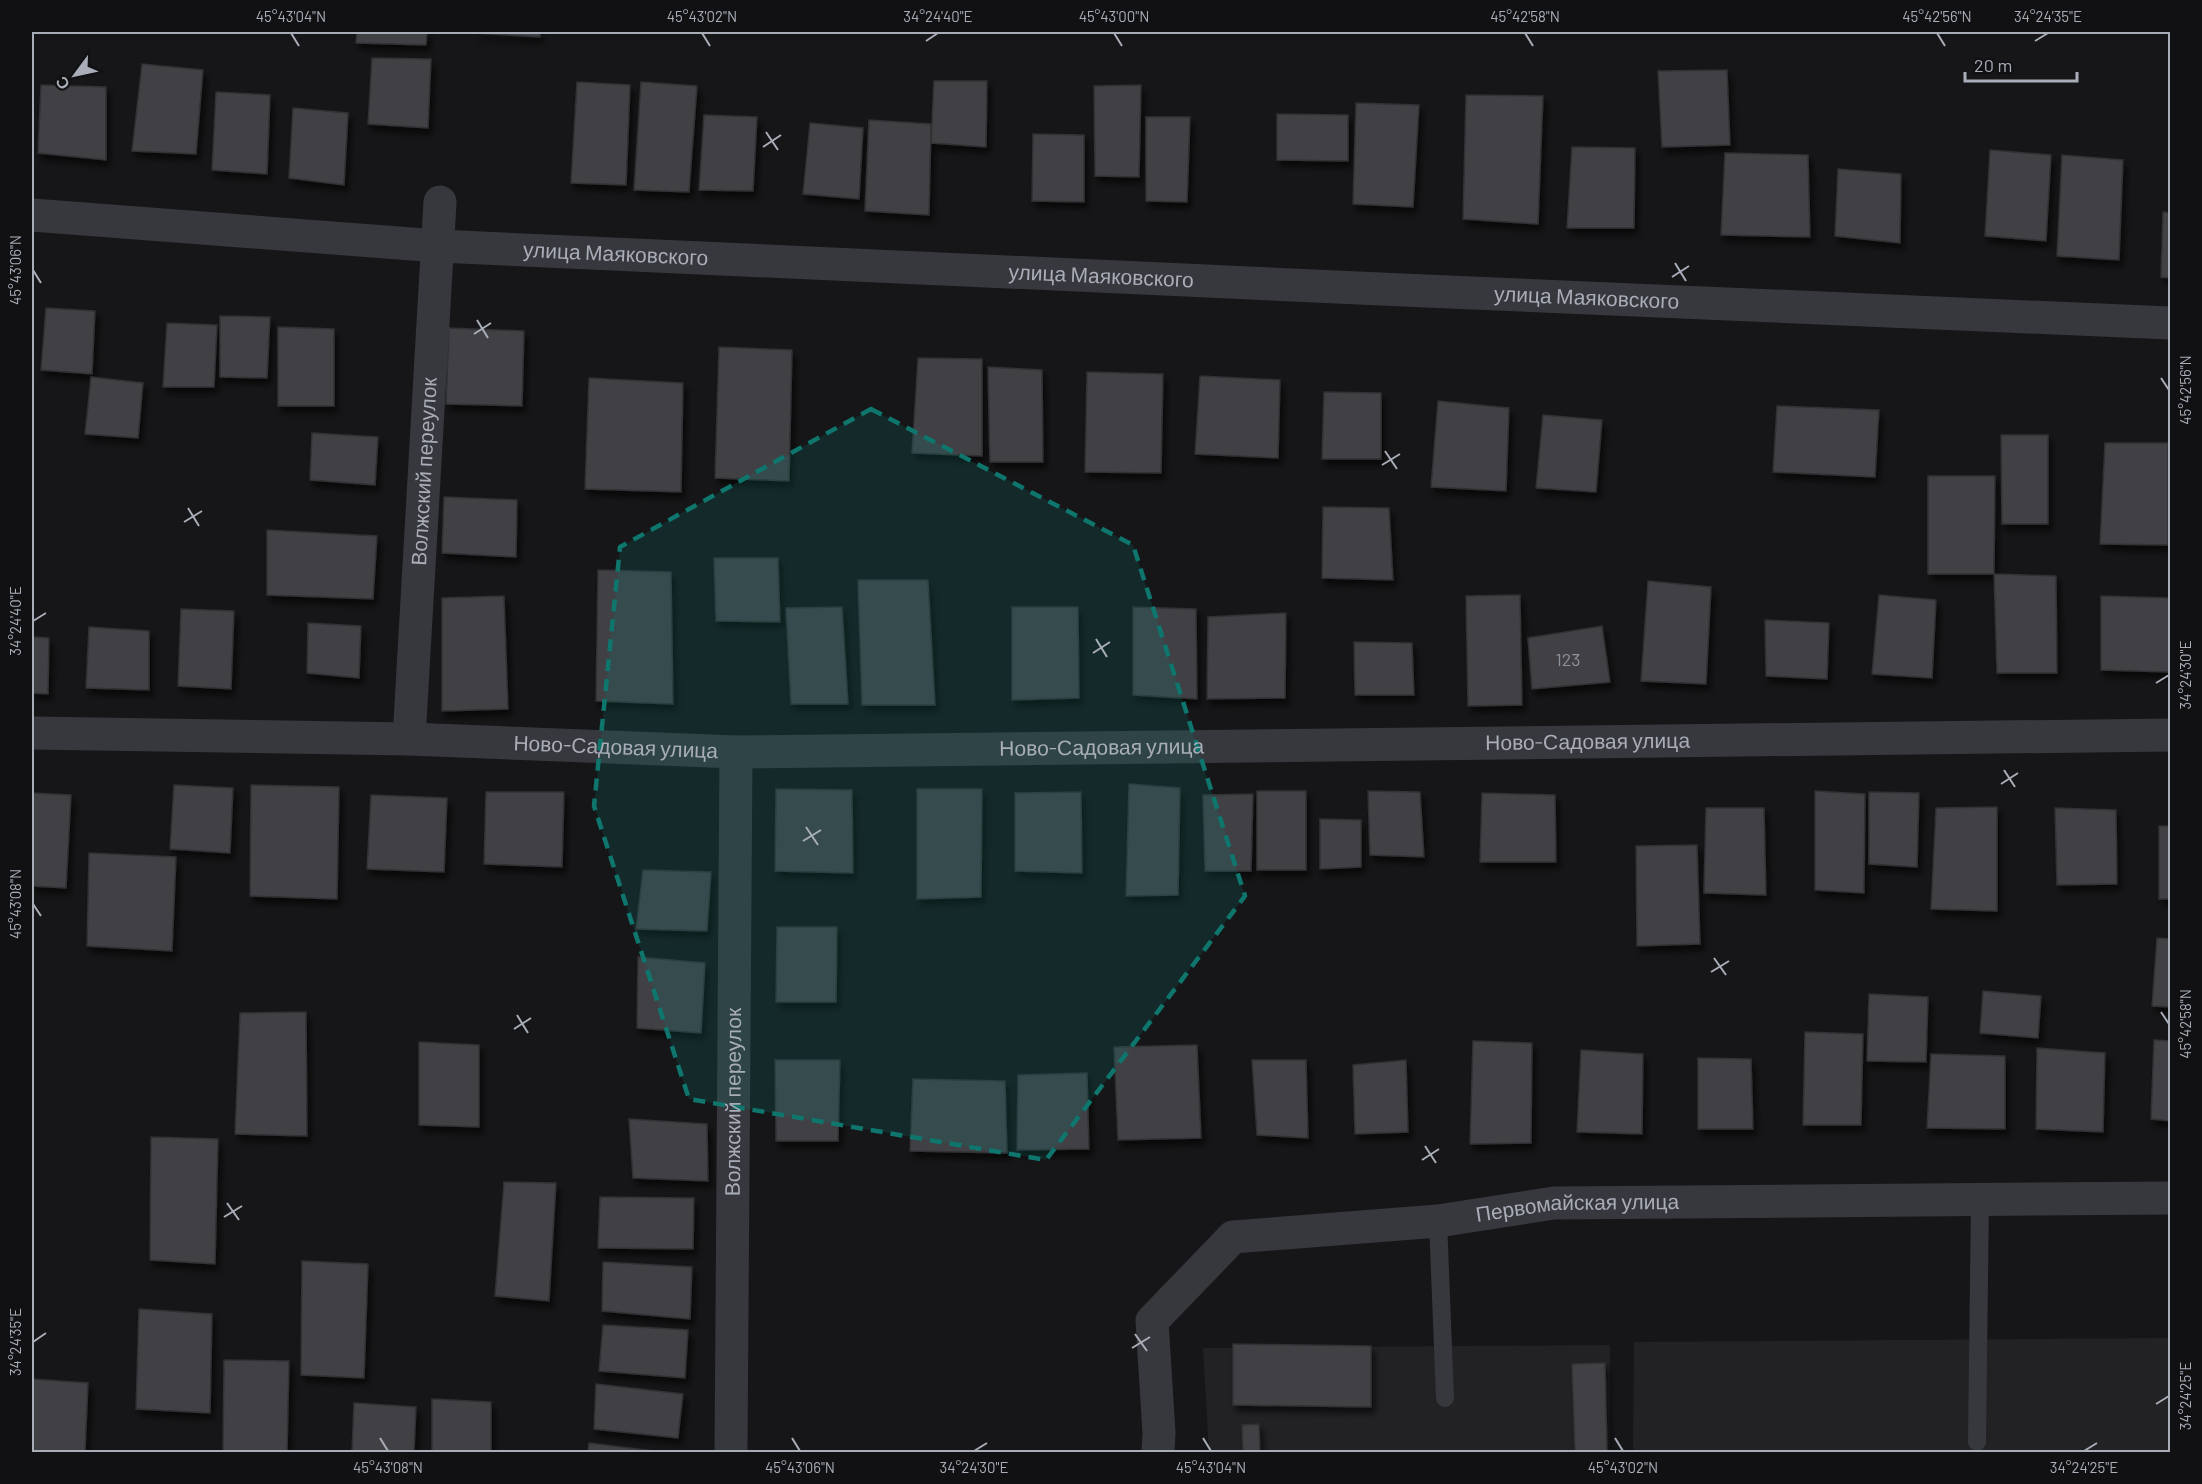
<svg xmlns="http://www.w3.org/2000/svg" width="2202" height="1484" font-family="Barlow,sans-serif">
  <defs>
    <filter id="shadow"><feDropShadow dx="3.5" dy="6" stdDeviation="3" flood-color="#0009"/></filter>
  </defs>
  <rect width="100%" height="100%" fill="#161618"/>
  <!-- built -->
  <path fill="#222225" d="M2170,1338V1452H1633L1634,1342Z
    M1610,1345V1452H1209L1203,1348Z"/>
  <!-- building -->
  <path fill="#404145" stroke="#303034" stroke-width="1.5" filter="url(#shadow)" d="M357,32H427L426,45L356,43Z
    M475,32H540V37L475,33Z
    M372,58L431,59L428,128L368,124Z
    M142,64L203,70L196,154L132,151Z
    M1727,70L1730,145L1662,147L1658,71Z
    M934,81H987L986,147L931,143Z
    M577,82L630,85L626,185L571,183Z
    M641,82L697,86L689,192L634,190Z
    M41,85L106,87V160L38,153Z
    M1141,85L1139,177L1095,176L1094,86Z
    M216,92L270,95L267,174L212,170Z
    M1466,95L1543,96L1538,224L1463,219Z
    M1356,103L1419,105L1413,207L1353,204Z
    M293,108L348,113L344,185L289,178Z
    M1277,114L1348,115V161L1277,160Z
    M704,115L757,117L753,191L699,190Z
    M1146,117H1190L1187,202L1146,201Z
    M869,120L931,124L929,215L865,211Z
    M810,123L863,128L859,199L803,194Z
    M1033,134L1084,135V202L1032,201Z
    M1572,147L1635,148L1634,228H1567Z
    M1990,150L2051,155L2046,241L1985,236Z
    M1725,153L1808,155L1810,237L1721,235Z
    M2062,155L2123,160L2119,260L2057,256Z
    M1838,169L1901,174L1900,243L1835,236Z
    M2163,212L2170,213V278L2161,277Z
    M46,308L95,311L92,374L41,370Z
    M220,316L270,317L267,378L220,377Z
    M167,323L217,325L214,387H163Z
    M278,327L334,329V406H278Z
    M449,328L524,331L522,406L446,404Z
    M719,347L792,350L789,481L715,478Z
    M918,358L982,359V456L912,453Z
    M988,367L1042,370L1043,462H990Z
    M1087,372L1163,374L1161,473L1085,472Z
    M1200,376L1280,380L1278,458L1195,454Z
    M91,377L143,383L138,438L85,434Z
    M589,378L683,383L681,492L585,489Z
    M1324,392L1381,393V459H1322Z
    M1438,401L1509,408L1506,491L1431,487Z
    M1777,406L1879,410L1875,477L1773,472Z
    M1543,415L1602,420L1596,492L1536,488Z
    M312,433L378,437L375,485L310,480Z
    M2001,435H2048V524H2002Z
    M2105,443H2168V545L2100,544Z
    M1928,476H1995L1994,574H1928Z
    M444,497L517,500L516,557L442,553Z
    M1323,507L1389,508L1393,580L1322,578Z
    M267,530L377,536L373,599L267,595Z
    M714,558H778L780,622L716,621Z
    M598,570L671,572L673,704L596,701Z
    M1994,574L2056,576L2057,673H1997Z
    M858,580H928L935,705H862Z
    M1648,581L1711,587L1706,684L1641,681Z
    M1520,595L1522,705L1468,706L1466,596Z
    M1879,595L1936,600L1932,678L1872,674Z
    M504,596L508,709L442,711V598Z
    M2101,596L2170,598V672L2101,670Z
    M842,607L848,704H791L786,608Z
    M1012,607H1078L1079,698L1012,700Z
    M1133,607L1196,609L1197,699L1133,695Z
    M181,609L234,611L231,689L178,686Z
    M1286,613L1285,698L1207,699L1208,617Z
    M1765,620L1829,623L1827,679L1766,676Z
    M308,623L361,626L359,678L307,673Z
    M1602,626L1610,682L1532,689L1528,638Z
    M89,627L149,631V690L86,688Z
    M32,637L49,638L48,694L32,693Z
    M1354,642L1412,643L1414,695H1355Z
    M1129,784L1180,788L1178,895L1126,896Z
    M174,785L233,788L230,853L170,849Z
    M251,785L339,787L337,899L250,896Z
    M776,789L852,790L853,873L775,871Z
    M917,789H982L981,897L917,899Z
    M1257,791H1306V870H1257Z
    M1368,791L1420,792L1424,857L1370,855Z
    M1815,791L1865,794L1864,893L1815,890Z
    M486,792H564L562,867L484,864Z
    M1081,792L1082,873L1015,871V793Z
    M1869,792L1919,793L1917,867L1869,864Z
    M32,793L71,795L66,888L32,886Z
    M1482,793L1555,795L1556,862H1480Z
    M1253,794L1251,871H1205L1203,795Z
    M371,795L447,798L444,872L367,869Z
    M1997,807V911L1931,909L1936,808Z
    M1706,808H1764L1766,895L1704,893Z
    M2055,808L2116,810L2117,884L2057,885Z
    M1320,819L1361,820V867L1320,869Z
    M2159,826H2170V899H2159Z
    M1697,845L1700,944L1637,946L1636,846Z
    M89,853L176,857L172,951L87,946Z
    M643,870L711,872L707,931L636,929Z
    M777,927H837L836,1002H776Z
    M2157,938L2170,939V1007L2152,1006Z
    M638,957L705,963L701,1033L637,1028Z
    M1983,991L2041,996L2038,1038L1980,1033Z
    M1869,994L1928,997L1926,1062L1867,1061Z
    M306,1012L307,1136L235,1134L240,1013Z
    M1805,1032L1863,1034L1861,1125H1803Z
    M2154,1040L2170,1041V1121L2151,1119Z
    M1473,1041L1532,1043L1531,1143L1470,1144Z
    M419,1042L479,1045V1127L419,1125Z
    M1197,1045L1201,1138L1118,1140L1114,1047Z
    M2037,1048L2105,1053L2103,1132L2036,1129Z
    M1581,1050L1643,1054L1642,1134L1577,1132Z
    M1931,1054L2005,1056V1129L1927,1128Z
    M1698,1058L1751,1059L1753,1129H1698Z
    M775,1060H840L838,1141H776Z
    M1252,1060H1306L1308,1138L1257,1135Z
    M1406,1060L1408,1132L1355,1134L1353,1065Z
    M1087,1073L1089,1149L1017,1150L1018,1075Z
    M913,1079L1005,1081L1007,1153L910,1151Z
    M629,1119L707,1124L708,1181L633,1178Z
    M151,1137L218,1139L215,1264L150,1260Z
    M504,1182L556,1183L549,1301L495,1296Z
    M600,1197L694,1198L693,1249L598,1248Z
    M302,1261L368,1264L364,1378L301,1375Z
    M603,1262L692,1267L690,1319L602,1311Z
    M139,1309L212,1314L210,1413L136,1409Z
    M603,1325L688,1330L685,1378L599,1371Z
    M1233,1344L1371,1346V1407L1233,1405Z
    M224,1360L289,1361L287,1452H223Z
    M1605,1363L1607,1452H1532H1575L1572,1364Z
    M32,1379L88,1383L85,1452H32Z
    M596,1384L683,1394L678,1438L594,1429Z
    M432,1399L491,1402V1452H432Z
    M354,1403L416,1407L414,1452H352Z
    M1259,1424L1260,1452H1243L1242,1425Z
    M589,1443L662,1452H588Z"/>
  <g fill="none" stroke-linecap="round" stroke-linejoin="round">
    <!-- lane -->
    <path stroke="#37383d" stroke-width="18" d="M1438,1221L1445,1398
      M1977,1442L1980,1199"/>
    <!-- street -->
    <g stroke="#37383d" stroke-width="33">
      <path id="s1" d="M32,215L438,246L1403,290L2170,323"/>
      <path id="s2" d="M32,733L409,739L736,752L2170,735"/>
      <path id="s3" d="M409,739L440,202"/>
      <path id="s4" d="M731,1452L736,752"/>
      <path id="s5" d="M1158,1452L1159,1433L1152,1321L1233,1237L1438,1221L1554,1203L2170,1198"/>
    </g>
  </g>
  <!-- marked area -->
  <path fill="#0f766e" fill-opacity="0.2" stroke="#0f766e" stroke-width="4.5" stroke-dasharray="12 8" stroke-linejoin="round" d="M871,409L1133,545L1245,896L1046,1160L689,1099L594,806L620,547Z"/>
  <!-- ticks -->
  <path fill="none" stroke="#a8adb8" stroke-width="2" d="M291,33L299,46M702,33L710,46M1114,33L1122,46M1525,33L1533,46M1937,33L1945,46M926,41L938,33M2035,41L2048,33M766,132L778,150M763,147L781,135M1675,263L1686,281M33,270L41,283M1672,277L1689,266M477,320L488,338M474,334L491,323M2161,378L2169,390M1385,451L1397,469M1382,465L1400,454M188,508L199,526M184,522L202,511M33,621L46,613M1096,639L1107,657M1093,653L1110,642M2156,683L2169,675M2004,770L2015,787M2001,784L2018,773M806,827L818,845M803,841L821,830M33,904L41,916M1714,958L1726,975M1711,972L1729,961M2161,1012L2169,1024M517,1015L528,1033M514,1029L531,1018M1425,1146L1436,1163M1422,1160L1439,1149M227,1203L239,1220M224,1217L242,1206M1135,1334L1147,1351M33,1342L46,1333M1132,1348L1150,1337M2156,1404L2169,1396M380,1438L388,1451M792,1438L800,1451M1203,1438L1211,1451M1615,1438L1623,1451M974,1451L987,1443M2084,1451L2097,1443"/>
  <g text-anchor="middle" stroke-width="6" stroke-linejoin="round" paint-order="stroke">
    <!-- number labels -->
    <g font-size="18" fill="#8e929b">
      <text x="1568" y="666">123</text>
    </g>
    <!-- street labels -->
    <g font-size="21" fill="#a8adb8" stroke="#111113">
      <text dy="7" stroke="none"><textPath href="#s1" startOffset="585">улица Маяковского</textPath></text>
      <text dy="7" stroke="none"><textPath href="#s1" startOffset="1071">улица Маяковского</textPath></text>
      <text dy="7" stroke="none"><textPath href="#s1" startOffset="1557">улица Маяковского</textPath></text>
      <text dy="7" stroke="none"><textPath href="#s3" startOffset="268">Волжский переулок</textPath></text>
      <text dy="7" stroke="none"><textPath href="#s2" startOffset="1556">Ново-Садовая улица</textPath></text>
      <text dy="7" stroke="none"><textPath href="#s2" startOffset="584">Ново-Садовая улица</textPath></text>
      <text dy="7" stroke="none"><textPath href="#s2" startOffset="1070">Ново-Садовая улица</textPath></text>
      <text dy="7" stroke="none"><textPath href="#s4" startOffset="350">Волжский переулок</textPath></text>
      <text dy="7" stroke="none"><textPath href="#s5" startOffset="594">Первомайская улица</textPath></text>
    </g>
  </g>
  <!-- border -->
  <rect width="2202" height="1484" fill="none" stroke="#111113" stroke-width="66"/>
  <!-- north arrow -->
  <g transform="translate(75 75) rotate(237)" stroke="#111113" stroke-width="4.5" paint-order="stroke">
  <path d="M0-4.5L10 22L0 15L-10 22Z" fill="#a8adb8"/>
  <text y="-9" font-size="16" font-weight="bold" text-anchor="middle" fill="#a8adb8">С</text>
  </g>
  <!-- scale -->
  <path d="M1965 72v9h112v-9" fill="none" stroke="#a8adb8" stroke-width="3"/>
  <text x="1974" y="72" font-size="18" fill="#a8adb8" stroke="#111113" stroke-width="4.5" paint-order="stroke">20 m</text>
  <rect x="33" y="33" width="2136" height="1418" fill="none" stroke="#a8adb8" stroke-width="2"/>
  <g font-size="15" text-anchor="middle" fill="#a8adb8">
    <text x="291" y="22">45°43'04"N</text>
    <text x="702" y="22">45°43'02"N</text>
    <text x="938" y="22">34°24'40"E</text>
    <text x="1114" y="22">45°43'00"N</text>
    <text x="1525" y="22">45°42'58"N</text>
    <text x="1937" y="22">45°42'56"N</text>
    <text x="2048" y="22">34°24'35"E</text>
    <text transform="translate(16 270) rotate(-90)" y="5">45°43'06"N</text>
    <text transform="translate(2186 390) rotate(-90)" y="5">45°42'56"N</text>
    <text transform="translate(16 621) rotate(-90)" y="5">34°24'40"E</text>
    <text transform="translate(2186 675) rotate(-90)" y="5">34°24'30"E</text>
    <text transform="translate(16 904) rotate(-90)" y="5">45°43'08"N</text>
    <text transform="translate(2186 1024) rotate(-90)" y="5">45°42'58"N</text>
    <text transform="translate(16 1342) rotate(-90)" y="5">34°24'35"E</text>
    <text transform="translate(2186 1396) rotate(-90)" y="5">34°24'25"E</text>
    <text x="388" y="1473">45°43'08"N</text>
    <text x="800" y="1473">45°43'06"N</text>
    <text x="974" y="1473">34°24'30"E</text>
    <text x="1211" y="1473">45°43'04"N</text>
    <text x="1623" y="1473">45°43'02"N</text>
    <text x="2084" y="1473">34°24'25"E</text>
  </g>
</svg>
